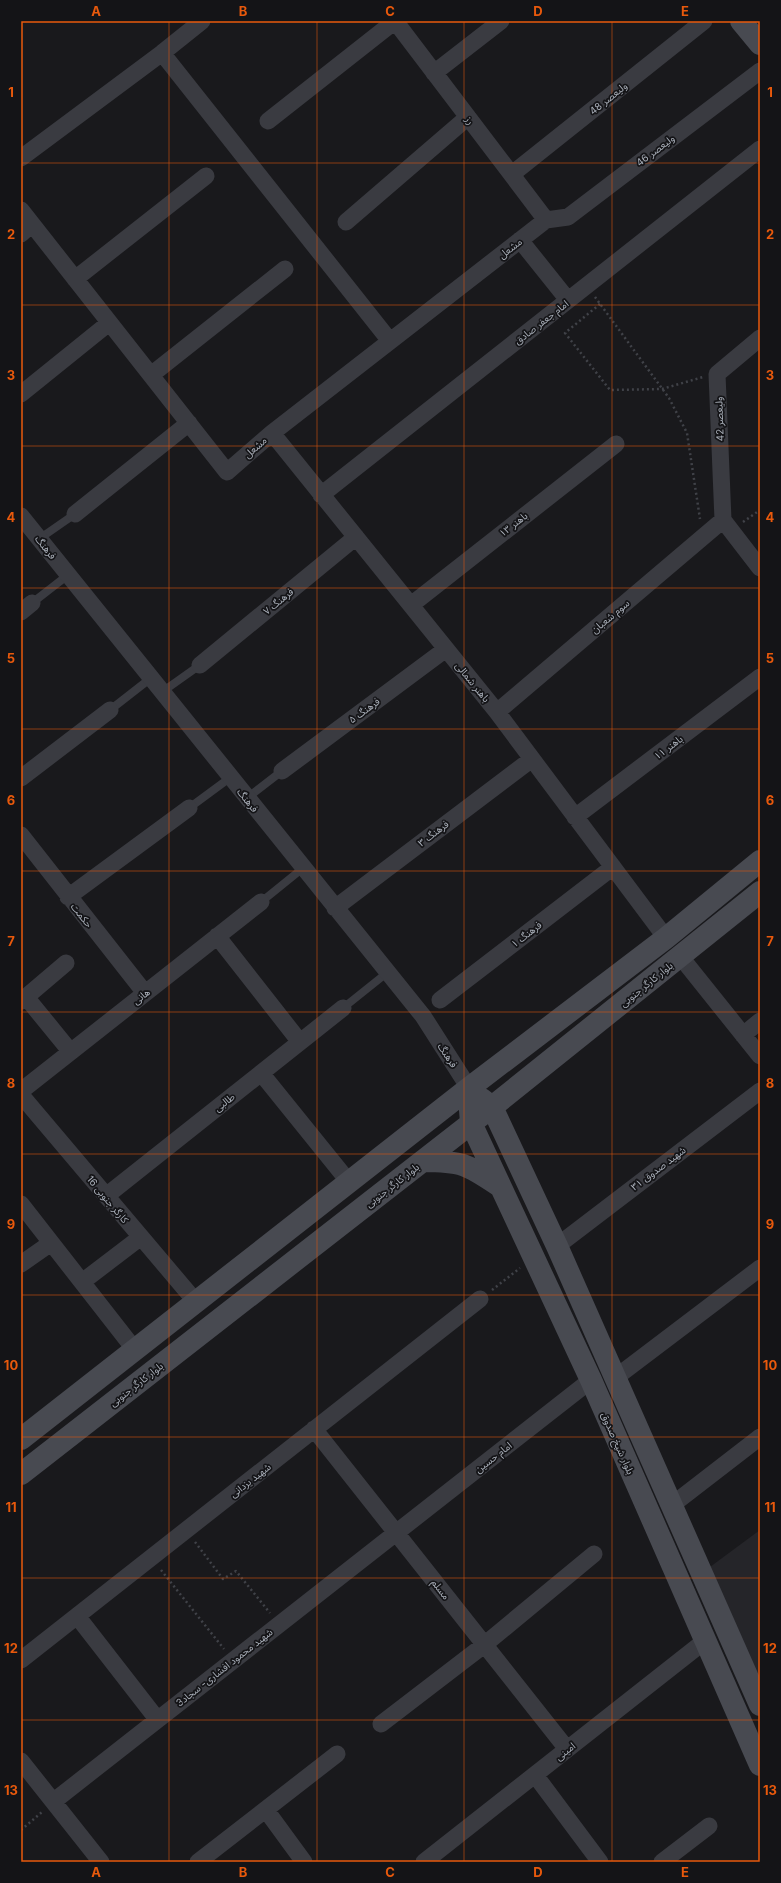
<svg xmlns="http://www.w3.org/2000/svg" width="781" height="1883" font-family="Inter,'Noto Sans Arabic',sans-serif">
  <rect width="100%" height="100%" fill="#19191c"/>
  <!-- built -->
  <path fill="#252529" d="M760,1530V1670L757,1673L710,1567Z"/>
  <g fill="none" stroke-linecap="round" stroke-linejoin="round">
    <!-- path -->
    <path stroke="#404248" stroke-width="2.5" stroke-dasharray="2 3" stroke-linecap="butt" d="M595,297L669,398L687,433L700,519
      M600,304L565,333L610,390L662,389L703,377
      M743,522L760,510
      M492,1290L520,1268
      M195,1542L223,1579L236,1571L270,1613
      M161,1570L224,1649
      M21,1830L42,1812"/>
    <!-- lane -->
    <path stroke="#3a3b41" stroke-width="8" d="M39,539L75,514
      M32,603L68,575
      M162,692L200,665
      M110,710L151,678
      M247,798L282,771
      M189,808L231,777
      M261,902L303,868
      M343,1008L388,972"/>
    <!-- street -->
    <path stroke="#3a3b41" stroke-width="17" d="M395,21L546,220
      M162,53L390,341
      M434,73L501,21
      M268,121L395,21
      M21,158L162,53L202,21
      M512,174L704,21
      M21,210L227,472L272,433L546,220L568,217L760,71
      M346,222L468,117
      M21,234L32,224
      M520,240L568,300
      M75,279L206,176
      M151,375L285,269
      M21,394L109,323
      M272,433L497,712L666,938
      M321,495L760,149
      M75,514L189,423
      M21,516L423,1016L469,1088
      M723,520L717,374L760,338
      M723,520L760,568
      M411,605L616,444
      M21,612L32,603
      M200,665L356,537
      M497,712L723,520
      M282,771L446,649
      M21,778L110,710
      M575,817L760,677
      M21,835L145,993
      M68,897L189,808
      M335,908L532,759
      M217,936L300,1042
      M680,956L760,1056
      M26,997L66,963
      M440,1000L613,867
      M21,1001L26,997L70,1051
      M743,1035L760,1021
      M261,1073L349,1182
      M21,1091L261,902
      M21,1095L196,1302
      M106,1196L343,1008
      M21,1204L135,1350
      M557,1246L760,1091
      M21,1264L51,1243
      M82,1282L141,1237
      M615,1378L760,1268
      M314,1429L567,1749
      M672,1505L760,1437
      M77,1616L157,1719
      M21,1660L480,1299
      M381,1724L484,1645L594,1554
      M21,1761L101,1862
      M535,1775L600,1862
      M54,1801L591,1380
      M266,1810L304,1862
      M198,1862L337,1754
      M424,1862L706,1640
      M662,1862L709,1826"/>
    <!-- secondary -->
    <path stroke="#484a51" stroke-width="22" d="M741,21L760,44
      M482,1099L492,1107L557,1246L760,1705
      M470,1110L471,1123L591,1380L760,1765
      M423,1161C464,1161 468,1165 501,1187
      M21,1439L469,1088L666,938L760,861
      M21,1474L492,1107L760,892"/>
  </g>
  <!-- grid -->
  <path fill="none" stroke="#e8590c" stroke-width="1" stroke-opacity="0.55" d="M169,21V1862M317,21V1862M464,21V1862M612,21V1862M21,163H760M21,305H760M21,446H760M21,588H760M21,729H760M21,871H760M21,1012H760M21,1154H760M21,1295H760M21,1437H760M21,1578H760M21,1720H760"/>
  <g text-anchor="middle" stroke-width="3.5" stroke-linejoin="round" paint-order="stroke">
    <!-- street labels -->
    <g font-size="10" fill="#abb1bb" stroke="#141417">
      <text transform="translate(608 98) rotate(-39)" y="4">ولیعصر 48</text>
      <text transform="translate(470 120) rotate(53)" y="4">رز</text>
      <text transform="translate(655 150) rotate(-37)" y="4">ولیعصر 46</text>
      <text transform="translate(510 248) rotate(-38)" y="4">مشعل</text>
      <text transform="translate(541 322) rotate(-38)" y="4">امام جعفر صادق</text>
      <text transform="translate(719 419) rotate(-92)" y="4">ولیعصر 42</text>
      <text transform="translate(255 447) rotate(-41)" y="4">مشعل</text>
      <text transform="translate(513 524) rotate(-38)" y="4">باهنر ۱۳</text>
      <text transform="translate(46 547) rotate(51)" y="4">فرهنگ</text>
      <text transform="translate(278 601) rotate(-39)" y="4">فرهنگ ۷</text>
      <text transform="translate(610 616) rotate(-40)" y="4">سوم شعبان</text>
      <text transform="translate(473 682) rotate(51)" y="4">باهنر شمالی</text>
      <text transform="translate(364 710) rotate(-36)" y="4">فرهنگ ۵</text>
      <text transform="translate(668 747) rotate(-37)" y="4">باهنر ۱۱</text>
      <text transform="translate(248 800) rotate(51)" y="4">فرهنگ</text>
      <text transform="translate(433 833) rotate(-37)" y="4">فرهنگ ۳</text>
      <text transform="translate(82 915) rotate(51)" y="4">حکمت</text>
      <text transform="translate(526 934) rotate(-38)" y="4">فرهنگ ۱</text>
      <text transform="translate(646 984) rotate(-39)" y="4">بلوار کارگر جنوبی</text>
      <text transform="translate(141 996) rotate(-38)" y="4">هانی</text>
      <text transform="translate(448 1055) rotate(57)" y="4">فرهنگ</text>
      <text transform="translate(224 1102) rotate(-38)" y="4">طالبی</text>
      <text transform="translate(658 1168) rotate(-37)" y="4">شهید صدوق ۳۱</text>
      <text transform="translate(392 1185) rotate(-38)" y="4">بلوار کارگر جنوبی</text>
      <text transform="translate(108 1199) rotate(50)" y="4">کارگر جنوبی 16</text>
      <text transform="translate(136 1384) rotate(-38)" y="4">بلوار کارگر جنوبی</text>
      <text transform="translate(618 1443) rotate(66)" y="4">بلوار شیخ صدوق</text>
      <text transform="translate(493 1457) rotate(-38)" y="4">امام حسین</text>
      <text transform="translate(250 1480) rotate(-38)" y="4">شهید یزدانی</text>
      <text transform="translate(441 1589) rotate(52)" y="4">مسلم</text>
      <text transform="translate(224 1667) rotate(-38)" y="4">شهید محمود افشاری- سجاد3</text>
      <text transform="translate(565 1751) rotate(-38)" y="4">امینی</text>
    </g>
  </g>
  <!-- border -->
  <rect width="781" height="1883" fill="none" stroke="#141417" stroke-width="44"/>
  <rect x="22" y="22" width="737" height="1839" fill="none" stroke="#e8590c" stroke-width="1.5"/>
  <g font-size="13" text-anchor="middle" font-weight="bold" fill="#e8590c">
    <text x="96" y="16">A</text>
    <text x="243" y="16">B</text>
    <text x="390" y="16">C</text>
    <text x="538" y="16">D</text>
    <text x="685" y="16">E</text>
    <text x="11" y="97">1</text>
    <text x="770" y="97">1</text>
    <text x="11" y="239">2</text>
    <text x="770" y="239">2</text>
    <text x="11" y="380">3</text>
    <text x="770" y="380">3</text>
    <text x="11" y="522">4</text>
    <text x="770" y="522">4</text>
    <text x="11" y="663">5</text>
    <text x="770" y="663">5</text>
    <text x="11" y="805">6</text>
    <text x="770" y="805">6</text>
    <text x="11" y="946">7</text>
    <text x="770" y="946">7</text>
    <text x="11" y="1088">8</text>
    <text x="770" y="1088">8</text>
    <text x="11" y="1229">9</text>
    <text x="770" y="1229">9</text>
    <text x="11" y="1370">10</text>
    <text x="770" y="1370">10</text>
    <text x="11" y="1512">11</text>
    <text x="770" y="1512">11</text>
    <text x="11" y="1653">12</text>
    <text x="770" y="1653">12</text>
    <text x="11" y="1795">13</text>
    <text x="770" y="1795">13</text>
    <text x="96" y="1877">A</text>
    <text x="243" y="1877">B</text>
    <text x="390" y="1877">C</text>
    <text x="538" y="1877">D</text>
    <text x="685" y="1877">E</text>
  </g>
</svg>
